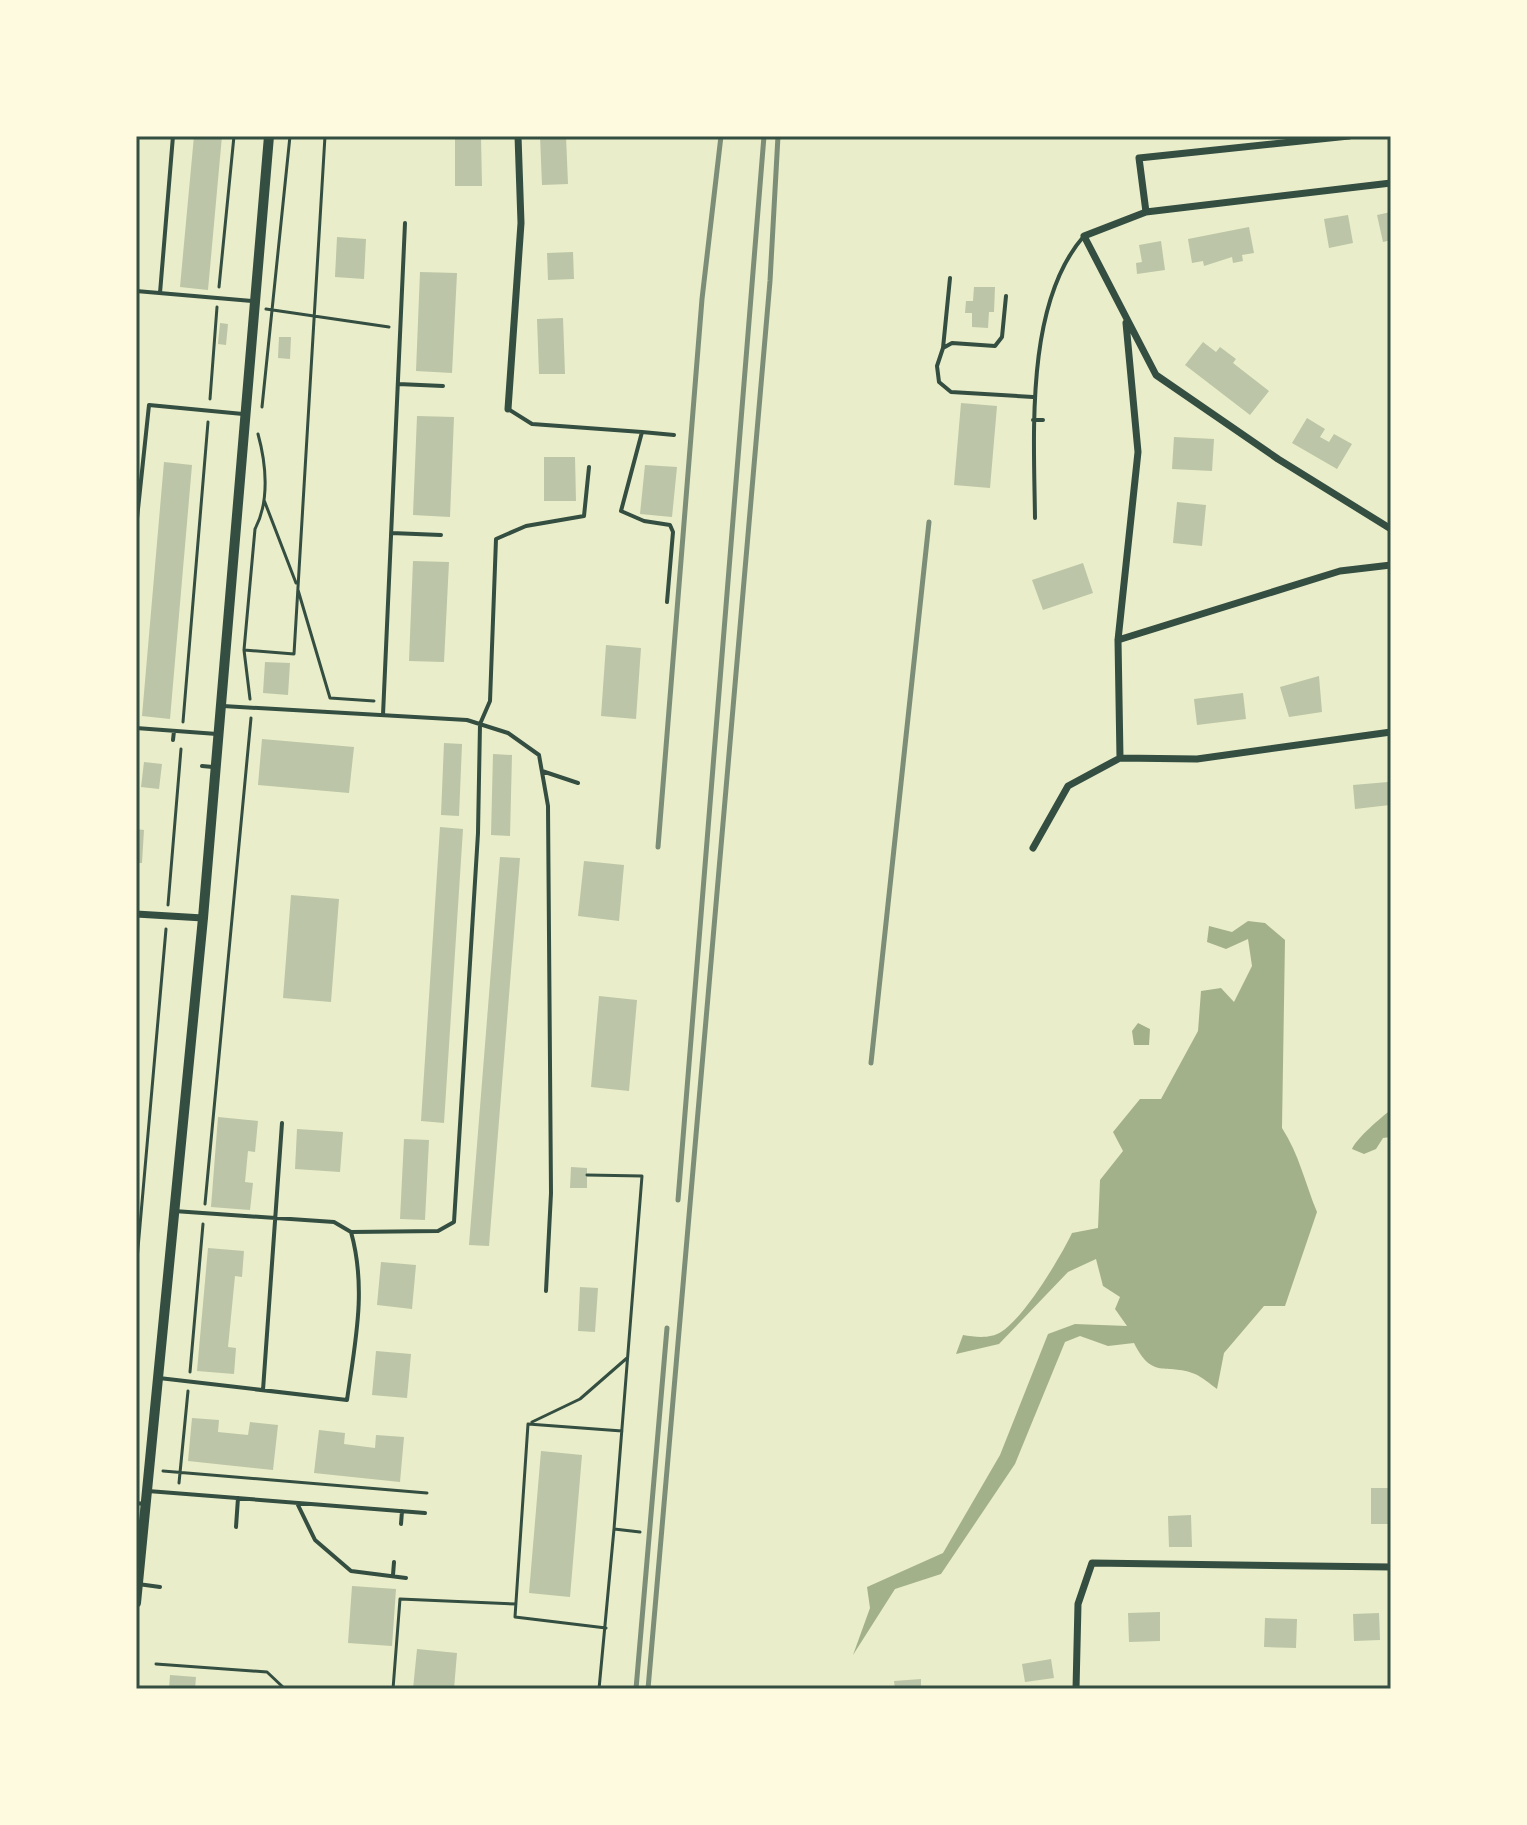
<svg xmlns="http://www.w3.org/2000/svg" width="1527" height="1825" font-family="'Source Serif 4',serif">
  <rect width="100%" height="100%" fill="#e9edc9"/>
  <!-- water -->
  <path fill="#a3b18a" d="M1248,921L1265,923L1285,940L1282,1128C1299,1154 1305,1183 1317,1212L1285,1306H1264L1224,1353L1217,1389C1210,1384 1202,1377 1195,1374C1165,1362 1153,1381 1134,1343L1108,1346L1080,1336L1065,1342L1015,1464L941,1574L895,1589L853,1655L870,1608L867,1587L943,1553L1000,1455L1048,1334L1075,1324L1127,1326L1115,1309L1120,1297L1103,1286L1096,1259L1068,1272L999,1344L956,1354L963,1335C975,1337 990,1339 1001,1332C1024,1318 1060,1258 1072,1233L1098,1228L1100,1180L1123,1151L1113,1132L1140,1099H1161L1198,1031L1201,991L1221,988L1234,1002L1252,966L1248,939L1226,949L1207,942L1209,926L1232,932Z
    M1138,1023L1150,1029L1149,1045H1134L1132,1031Z
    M1391,1110V1137L1383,1138L1376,1149L1364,1154L1352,1149C1356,1139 1381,1117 1391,1110Z"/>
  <!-- building -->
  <path fill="#bcc5a7" d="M194,136H222L208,290L180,287Z
    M455,136H481L482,186H455Z
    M540,136H566L568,184L542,185Z
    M1391,212V240L1383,242L1377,215Z
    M1348,215L1353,243L1329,248L1324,219Z
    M1249,227L1254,253L1242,255L1243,261L1233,263L1232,257L1204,266L1203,261L1192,263L1188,239Z
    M337,237L366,239L364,279L335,277Z
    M1161,241L1165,270L1137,274L1136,263L1142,262L1139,245Z
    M573,252L574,279L548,280L547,253Z
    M420,272L457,273L452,373L416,371Z
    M974,287H995L994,312H989L988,328L972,327V313H965L966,301H973Z
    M563,318L565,374H539L537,319Z
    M220,323L228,324L226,345L218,344Z
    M279,337H291L290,359L278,358Z
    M1203,342L1216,352L1220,347L1236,359L1233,363L1269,391L1250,415L1185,365Z
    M961,403L997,406L990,488L954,485Z
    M417,416L454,417L450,517L413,515Z
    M1307,418L1325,429L1320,437L1329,442L1334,434L1352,444L1337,469L1292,443Z
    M1174,437L1214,439L1212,471L1172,469Z
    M544,457H575L576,501H544Z
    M164,462L192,465L170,719L142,716Z
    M645,465L677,467L672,517L640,514Z
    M1177,502L1206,505L1202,546L1173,543Z
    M413,561L449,562L444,662L409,661Z
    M1083,563L1093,593L1043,610L1032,580Z
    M606,645L641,648L636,719L601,716Z
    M265,662L290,663L288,695L263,693Z
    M1319,676L1322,712L1289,717L1280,687Z
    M1243,693L1246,719L1197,725L1194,699Z
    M262,739L354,747L349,793L258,785Z
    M444,743L462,744L459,816L441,815Z
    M493,754L512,755L510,836L491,835Z
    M144,762L162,764L159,789L141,787Z
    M1388,782L1390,805L1355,809L1353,785Z
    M440,827L463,829L444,1123L421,1121Z
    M136,829L144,830L142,863H136Z
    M500,857L520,858L489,1246L469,1245Z
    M584,861L624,865L619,921L578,916Z
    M291,895L339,899L331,1002L283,998Z
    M599,996L637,1000L629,1091L591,1087Z
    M218,1117L258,1121L255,1152L248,1151L245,1182L253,1183L250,1210L211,1207Z
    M297,1129L343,1132L340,1172L295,1169Z
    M404,1139L429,1140L425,1220L400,1219Z
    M571,1167L587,1168V1188H570Z
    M208,1248L244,1251L242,1277L235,1276L228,1347L236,1348L234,1374L197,1371Z
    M381,1262L416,1265L412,1309L377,1305Z
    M580,1287L598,1288L595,1332L578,1331Z
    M376,1351L411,1354L407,1398L372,1395Z
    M192,1418L219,1420L218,1432L248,1435L250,1422L278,1425L273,1470L188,1461Z
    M319,1430L345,1433L344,1444L375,1448L376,1435L404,1437L400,1482L314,1473Z
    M541,1451L582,1455L570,1597L529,1593Z
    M1371,1488H1391V1524H1371Z
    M1191,1515L1192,1547H1169L1168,1516Z
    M352,1586L396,1589L392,1646L348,1643Z
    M1160,1612V1641L1129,1642L1128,1613Z
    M1379,1613L1380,1640L1354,1641L1353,1614Z
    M1265,1618L1297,1619L1296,1648L1264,1647Z
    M417,1649L457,1653L454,1689H413Z
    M1051,1659L1054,1678L1025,1682L1022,1664Z
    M170,1675L196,1677L195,1689H169Z
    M921,1679V1689H895L894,1681Z"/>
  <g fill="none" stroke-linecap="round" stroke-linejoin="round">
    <!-- path -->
    <path stroke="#344e41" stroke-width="3" d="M219,287L234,136
      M266,309L389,327
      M210,399L217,307
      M262,407L290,136
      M264,500L296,583
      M298,590L330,698L374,701
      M244,650L294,654L325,136
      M250,699L244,650L255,529C270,501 266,463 258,434
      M183,722L208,422
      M168,905L181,749
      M587,1175L642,1176L614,1529L640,1532
      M205,1204L251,718
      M136,1271L166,929
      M190,1372L203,1224
      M532,1422L580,1399L627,1358
      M163,1471L427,1493
      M179,1483L188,1391
      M606,1628L515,1617L528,1424L622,1431
      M156,1664L267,1672L285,1689
      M393,1689L400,1599L516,1604
      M599,1689L614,1529"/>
    <!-- service -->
    <path stroke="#344e41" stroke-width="4" d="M136,291L252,301
      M160,293L173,136
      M1006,296L1002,337L995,346L952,343L943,348L937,366L939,382L951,392L1033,397
      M943,348L950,278
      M398,384L443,386
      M508,409L532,424L642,432L621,511L644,521L670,525L673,532L667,602
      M1033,420H1043
      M642,432L674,435
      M1035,518C1034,434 1025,303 1084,236
      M136,528L149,405L243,414
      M391,533L441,535
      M223,706L467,720L508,733L539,755L548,806L551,1193L546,1291
      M383,715L405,223
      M136,728L217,734
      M173,740L174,731
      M202,766L213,767
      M542,771L578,783
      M351,1232L438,1231L454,1222L478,833L480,724L490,701L496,539L526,526L584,516L589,467
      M159,1378L347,1400C355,1343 367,1289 351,1232L334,1222L174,1211
      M263,1390L282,1123
      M148,1491L425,1513
      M136,1503L144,1504
      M297,1503L315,1540L351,1571L406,1578
      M401,1524L402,1511
      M236,1527L238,1498
      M393,1575L394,1562
      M138,1584L160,1587"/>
    <!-- minor -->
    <path stroke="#344e41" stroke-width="7" d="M1391,183L1146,212L1084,236L1156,375L1278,459L1391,529
      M1146,212L1139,158L1349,136
      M508,409L521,223L518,136
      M1118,640L1340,571L1391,565
      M1120,758L1118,640L1138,452L1126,323
      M1033,848L1068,786L1120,758L1197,759L1391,732
      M136,914L203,918
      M1076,1689L1078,1604L1092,1563L1391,1567"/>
    <!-- secondary -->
    <path stroke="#344e41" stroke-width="10" d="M136,1603L203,918L269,136"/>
    <!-- rail -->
    <path stroke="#7c8e77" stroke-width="5" d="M658,847L702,299L721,136
      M871,1063L929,522
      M678,1200L764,136
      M636,1689L667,1328
      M648,1689L770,281L778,136"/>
  </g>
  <!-- border -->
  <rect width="1527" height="1825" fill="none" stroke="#fefae0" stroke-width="276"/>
  <rect x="138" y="138" width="1251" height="1549" fill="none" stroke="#344e41" stroke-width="3"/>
</svg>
